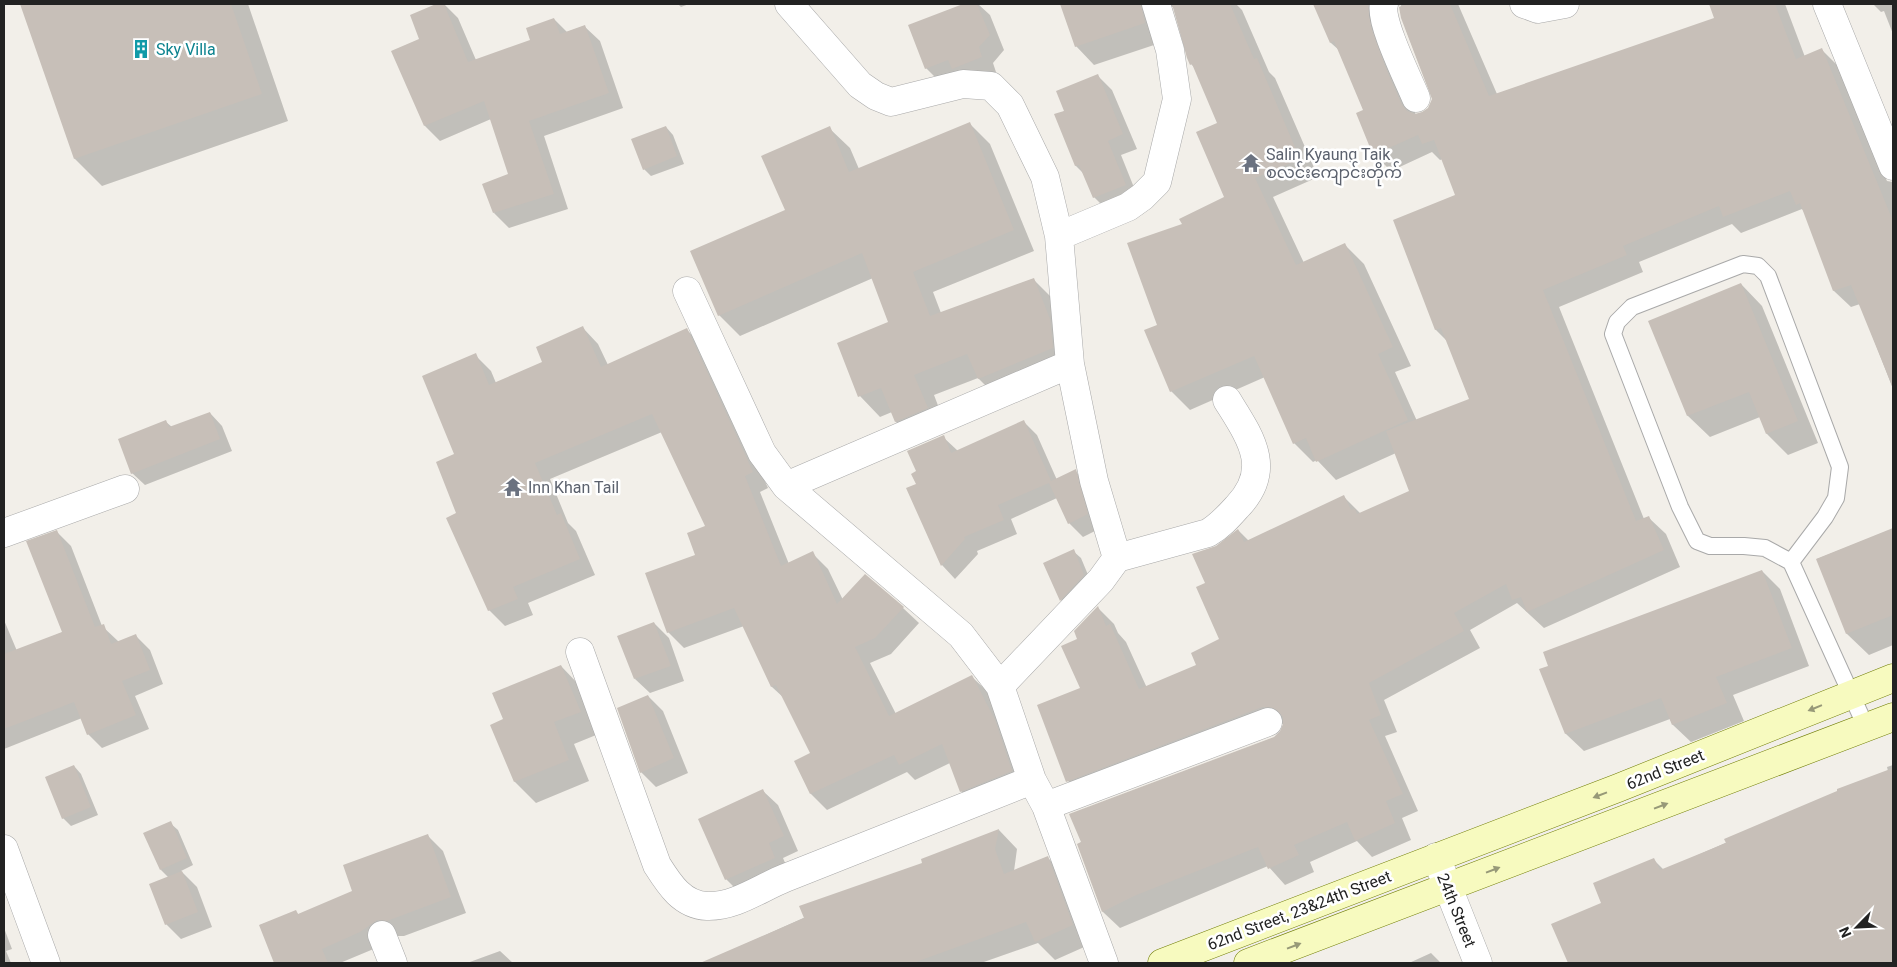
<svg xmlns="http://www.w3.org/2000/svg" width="1897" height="967" font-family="Roboto,'Noto Sans Myanmar',sans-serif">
  <rect width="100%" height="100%" fill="#f2efe9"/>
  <!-- shadow -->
  <path fill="#0003" fill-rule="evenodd" d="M21,4H248L288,121L102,186L75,159Z
    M440,4H444L458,18L476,60L532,41L554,19L567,32L584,26L600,41L623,108L544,136L568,209L509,228L494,213L510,175L491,119L440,141L425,126L421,40L411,16Z
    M678,4H689L681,7Z
    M967,4H978L990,15L1004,50L993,63L996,72L967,83H941L926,68L910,26Z
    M1061,4H1236L1242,10L1269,72L1275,78L1318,177L1273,197L1304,263L1345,245L1364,264L1411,366L1395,372L1417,421L1470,400L1447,341L1436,330L1395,221L1457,196L1443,159L1440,160L1432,152L1391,171L1374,154L1364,111L1340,51L1331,43L1315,4H1458L1497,94L1715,19L1710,4H1785L1805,57L1822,50L1838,66L1887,181L1893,182V389L1860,304L1851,307L1834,291L1805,213L1802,209L1741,233L1732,224L1639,262L1643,272L1559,307L1644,519L1649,518L1666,534L1680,567L1544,628L1517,603L1470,630L1480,648L1384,700L1397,732L1385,736L1418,811L1402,818L1411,840L1372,857L1357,841L1310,862L1314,872L1285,885L1268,866L1120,928L1103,912L1078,844L1274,738L1281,732L1285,723L1084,797L1068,781L1082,689L1079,640L1098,608L1114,624L1118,633L1126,642L1147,688L1198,665L1221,640L1206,584L1217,547L1238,530L1249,541L1344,497L1361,514L1411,492L1396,453L1336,480L1317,460L1313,462L1294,443L1265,377L1190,410L1171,391L1159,325L1183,224L1226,197L1219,124L1195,68L1191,64L1174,7H1170L1163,42L1094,65L1076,46ZM1401,5L1406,30L1433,100L1429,108L1422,114L1416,115L1391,58L1394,6Z
    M1873,4H1893V34L1884,11L1881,12Z
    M1097,75L1112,90L1137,149L1121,155L1139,200L1109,212L1094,197L1084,174L1076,166L1056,115L1065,111Z
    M970,124L990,144L1034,251L933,292L941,313L1033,279L1054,300L1073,369L999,399L978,378L934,395L947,429L916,442L896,422L892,412L880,417L860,396L890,323L873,278L740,336L719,315L786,211L829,128L850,148L859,169Z
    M666,127L673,135L684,164L651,176L644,169Z
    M1741,284L1762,306L1818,443L1788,455L1767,434L1760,417L1710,437L1688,416L1650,321Z
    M583,328L598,344L608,365L687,330L703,346L768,488L760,492L789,564L812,553L828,569L843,600L903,608L919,623L891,654L870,663L896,714L972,677L988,692L1011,738L1027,787L977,807L961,791L950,763L915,780L907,772L827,810L811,794L796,761L812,754L785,699L772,687L744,626L684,648L668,632L707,526L662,432L550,479L568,523L576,531L595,575L528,603L533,615L505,626L489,610L458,514L455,454L475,355L491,371L496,383L544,362Z
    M210,413L222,426L232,451L145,485L132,473L166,422L172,427Z
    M1024,422L1037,435L1057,480L1075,471L1089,485L1101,528L1083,537L1069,523L1057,498L1011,519L1017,534L977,551L978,554L955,579L942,565L908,489L917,485L918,472L943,437L958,451Z
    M1893,529V645L1869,655L1847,634L1817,559Z
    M57,532L71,546L102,626L119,642L136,636L150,650L163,684L135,696L149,729L102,748L88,734L82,718L4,749V620L17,651L63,632Z
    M1073,551L1081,558L1091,582L1068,607L1061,600Z
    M1762,571L1780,589L1809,666L1733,695L1744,721L1691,742L1673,725L1670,719L1584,751L1566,734L1541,670Z
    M654,623L669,638L684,681L650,693L635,679Z
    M561,666L582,688L601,733L574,744L589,781L536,803L515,782L505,720Z
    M648,696L663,711L688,773L656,787L641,772Z
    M1893,765V963H1570L1553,925L1603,903L1654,860L1664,870L1888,771L1887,767Z
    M74,766L81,774L98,815L71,826L63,818Z
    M763,791L778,805L798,851L783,858L789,872L741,894L726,879Z
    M170,823L178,830L193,865L181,871L197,887L212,927L181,939L166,924L169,878L161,870Z
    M999,830L1017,849L1014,871L1047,857L1066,876L1091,944L1055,960L1038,943L981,963H703L924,864L922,860Z
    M427,835L443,851L466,913L404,936H393L376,948L340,963H275L260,925L296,912L299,915L354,892Z
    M4,928L12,949L6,951L11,963H4Z
    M500,951L513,963H467Z
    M1431,953L1441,963H1409Z"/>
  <!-- building -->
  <path fill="#c7bfb8" d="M20,4H231L262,94L74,159Z
    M436,4H444L468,62L530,40L526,28L554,18L560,34L585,25L609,93L529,121L554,194L493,213L482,184L508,174L484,101L424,126L391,51L419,39L410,15Z
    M963,4H977L990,35L979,47L982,57L952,69L948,60L925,69L908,25Z
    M1060,4H1141L1145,23L1075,47Z
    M1172,4H1230L1254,59L1257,58L1300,159L1255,178L1296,265L1345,243L1393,347L1378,354L1408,420L1316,462L1306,438L1293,444L1254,356L1170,392L1144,330L1157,325L1127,243L1182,224L1179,219L1224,197L1196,132L1217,123L1192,64L1190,65L1187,58Z
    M1313,4H1368L1371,27L1387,71L1402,105L1407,111L1415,114L1422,112L1428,108L1432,99L1401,18L1399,7L1406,4H1450L1489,96L1714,18L1709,4H1775L1796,59L1822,48L1893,221V388L1851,285L1833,291L1800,203L1796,205L1790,191L1723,217L1719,206L1623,246L1627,255L1543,290L1636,521L1649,516L1664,550L1527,612L1521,597L1512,600L1506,584L1454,613L1464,631L1369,683L1381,715L1369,720L1403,794L1386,801L1395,823L1355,841L1347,822L1294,845L1299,855L1268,869L1258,847L1134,896L1102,912L1077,844L1081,842L1069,814L1274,737L1280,731L1283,724V717L1277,710L1270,707H1262L1066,782L1037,705L1080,688L1061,646L1077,639L1074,631L1098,606L1106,626L1110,624L1139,689L1196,665L1191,653L1219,639L1196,587L1205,583L1192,554L1216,546L1238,529L1244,542L1344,495L1351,510L1355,509L1357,514L1409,491L1386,431L1469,399L1441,328L1435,330L1393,220L1455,195L1434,140L1422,144L1418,135L1373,155L1356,113L1363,110L1334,41L1330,43Z
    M1098,74L1123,134L1108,141L1126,185L1093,198L1079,165L1075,166L1054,114L1064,111L1056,91Z
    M970,122L1014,230L913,272L930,316L1034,278L1050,319L1053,348L978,379L967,354L914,375L928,408L895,422L881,388L858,397L837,343L888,322L862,253L718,316L690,251L785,210L761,156L830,126L849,172Z
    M666,126L677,156L643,170L631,139Z
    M1741,283L1798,421L1766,434L1749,392L1687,416L1648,321Z
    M583,326L601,367L687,328L753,472L745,476L781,566L813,551L837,604L865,574L904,607L875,638L855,647L889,716L972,675L995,720L1012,771L960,792L942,744L899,765L894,755L810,794L794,761L810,753L776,685L771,687L734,608L667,633L645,573L695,555L687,533L705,526L652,414L535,463L557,515L561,513L580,559L513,587L518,599L488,611L446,518L456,513L436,462L454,454L422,376L476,353L489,385L542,362L536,347Z
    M210,412L220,439L131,474L118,439L166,420L169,427Z
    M1024,420L1051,481L1076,469L1088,514L1068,524L1049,483L998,505L1004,520L964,537L965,539L941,566L906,488L916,484L911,474L916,471L907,451L944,435L951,453Z
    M1893,528V615L1846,634L1816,559Z
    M57,530L95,627L104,624L111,644L136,634L150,670L122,681L136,715L87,735L74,702L4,729V654L62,632L26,541Z
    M1074,549L1084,575L1060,601L1043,563Z
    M1762,570L1792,648L1716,677L1727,703L1672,725L1661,698L1565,734L1539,669L1548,666L1543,652Z
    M654,622L671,666L634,679L617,636Z
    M561,665L581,712L554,722L569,760L514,782L490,725L503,719L492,693Z
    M648,695L674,758L640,773L617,708Z
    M74,765L91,807L62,819L45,777Z
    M1893,768V963H1568L1551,924L1601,903L1593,883L1654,858L1660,870L1726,843L1724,839L1837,791V789Z
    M763,789L784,836L769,843L775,858L725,880L698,819Z
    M171,821L187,858L160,870L143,833Z
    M999,829L995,849L1004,874L1048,856L1073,925L1035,942L1026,922L913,963H700L804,918L799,906L922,863L921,859Z
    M428,834L451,897L387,921L377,920L360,932L322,949L328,963H274L259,925L296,910L298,914L352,891L343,865Z
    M182,871L198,912L165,925L149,884Z"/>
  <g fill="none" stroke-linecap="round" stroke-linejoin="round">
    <!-- service casing -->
    <g stroke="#a9a9a9" stroke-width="18">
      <path id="service" d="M1791,562L1825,517L1836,498L1840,467L1768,276L1758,266L1743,264L1632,307L1617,322L1613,334L1680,507L1697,541L1710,546H1744L1765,548L1791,562L1866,727"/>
    </g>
    <!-- minor casing -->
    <g stroke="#a9a9a9" stroke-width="29">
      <path id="minor" d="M789,4L860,85L876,96L891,102L963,84L991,86L1010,105L1045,177L1059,236L1070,364L1094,481L1117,558L1101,580L1000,686
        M1384,4C1378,18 1409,81 1416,98
        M1524,4L1538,9L1565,4
        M1827,4L1893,166
        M1059,236L1128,207L1142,197L1157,182L1177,99L1170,50L1156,4
        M687,291L762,453L786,486L961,635L1000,686L1032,780L1046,806L1104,963
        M786,486L1070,364
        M4,533L125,489
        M1117,558L1208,533C1220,526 1228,517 1237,507C1274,469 1250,437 1227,400
        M580,652L657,865C669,884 682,905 707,906C735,907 760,888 785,878C868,845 950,813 1032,780
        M1046,806L1268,722
        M4,849L46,963
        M1436,857L1478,963
        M382,935L393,963"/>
    </g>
    <!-- secondary casing -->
    <g stroke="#707d05" stroke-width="29">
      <path id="secondary" d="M1162,963L1618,788L1893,678
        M1248,963L1893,717"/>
    </g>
    <!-- service -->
    <use href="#service" stroke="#fff" stroke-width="16"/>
    <!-- minor -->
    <use href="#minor" stroke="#fff" stroke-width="28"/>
    <!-- secondary -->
    <use href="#secondary" stroke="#f7fabf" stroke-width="28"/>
  </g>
  <!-- one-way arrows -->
  <defs><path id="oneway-solid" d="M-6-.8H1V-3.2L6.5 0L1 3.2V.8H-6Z" transform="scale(1.25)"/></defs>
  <g fill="#979978">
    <use href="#oneway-solid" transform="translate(1815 708) rotate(158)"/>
    <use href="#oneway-solid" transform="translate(1600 795) rotate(159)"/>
    <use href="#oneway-solid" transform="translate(1661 806) rotate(-21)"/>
    <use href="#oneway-solid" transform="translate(1493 870) rotate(-21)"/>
    <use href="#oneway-solid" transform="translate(1294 946) rotate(-21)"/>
  </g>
  <!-- icons -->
  <defs>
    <g id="building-bare" transform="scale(1.5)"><path d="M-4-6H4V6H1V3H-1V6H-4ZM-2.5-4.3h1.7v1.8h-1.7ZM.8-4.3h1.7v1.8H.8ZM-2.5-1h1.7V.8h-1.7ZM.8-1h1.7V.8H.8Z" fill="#0f9aa8" stroke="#fff" stroke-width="2.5" paint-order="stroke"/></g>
    <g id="temple-bare" transform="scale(1.5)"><path d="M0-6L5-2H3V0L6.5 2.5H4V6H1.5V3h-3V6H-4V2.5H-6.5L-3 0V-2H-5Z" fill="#6b7280" stroke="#fff" stroke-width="2.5" paint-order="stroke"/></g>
  </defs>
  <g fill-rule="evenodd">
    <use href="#building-bare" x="141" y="49"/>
    <use href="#temple-bare" x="1251" y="163"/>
    <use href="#temple-bare" x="513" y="487"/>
  </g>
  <g text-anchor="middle" stroke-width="5" stroke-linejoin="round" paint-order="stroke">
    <!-- culture labels -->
    <g font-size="16" fill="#0d838f" stroke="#fff" text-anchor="start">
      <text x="156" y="55">Sky Villa</text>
    </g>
    <!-- worship labels -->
    <g font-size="16" fill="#5b616d" stroke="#fff" text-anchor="start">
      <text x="1266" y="160">Salin Kyaung Taik<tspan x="1266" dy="18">စလင်းကျောင်းတိုက်</tspan></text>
      <text x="528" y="493">Inn Khan Tail</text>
    </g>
    <!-- street labels -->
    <g font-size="16" fill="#222" stroke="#fff">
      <text transform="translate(1665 769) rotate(-22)" y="6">62nd Street</text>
      <text transform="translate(1299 910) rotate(-21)" y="6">62nd Street, 23&amp;24th Street</text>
      <text transform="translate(1457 910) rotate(68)" y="6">24th Street</text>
    </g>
  </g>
  <!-- border -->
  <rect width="1897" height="967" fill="none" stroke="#222222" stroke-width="10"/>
  <!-- north arrow -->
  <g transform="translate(1857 927) rotate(246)" stroke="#ffffff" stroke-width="4" paint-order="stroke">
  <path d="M0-4L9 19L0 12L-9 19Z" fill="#222222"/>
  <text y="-8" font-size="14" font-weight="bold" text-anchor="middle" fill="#222222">N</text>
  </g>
</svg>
